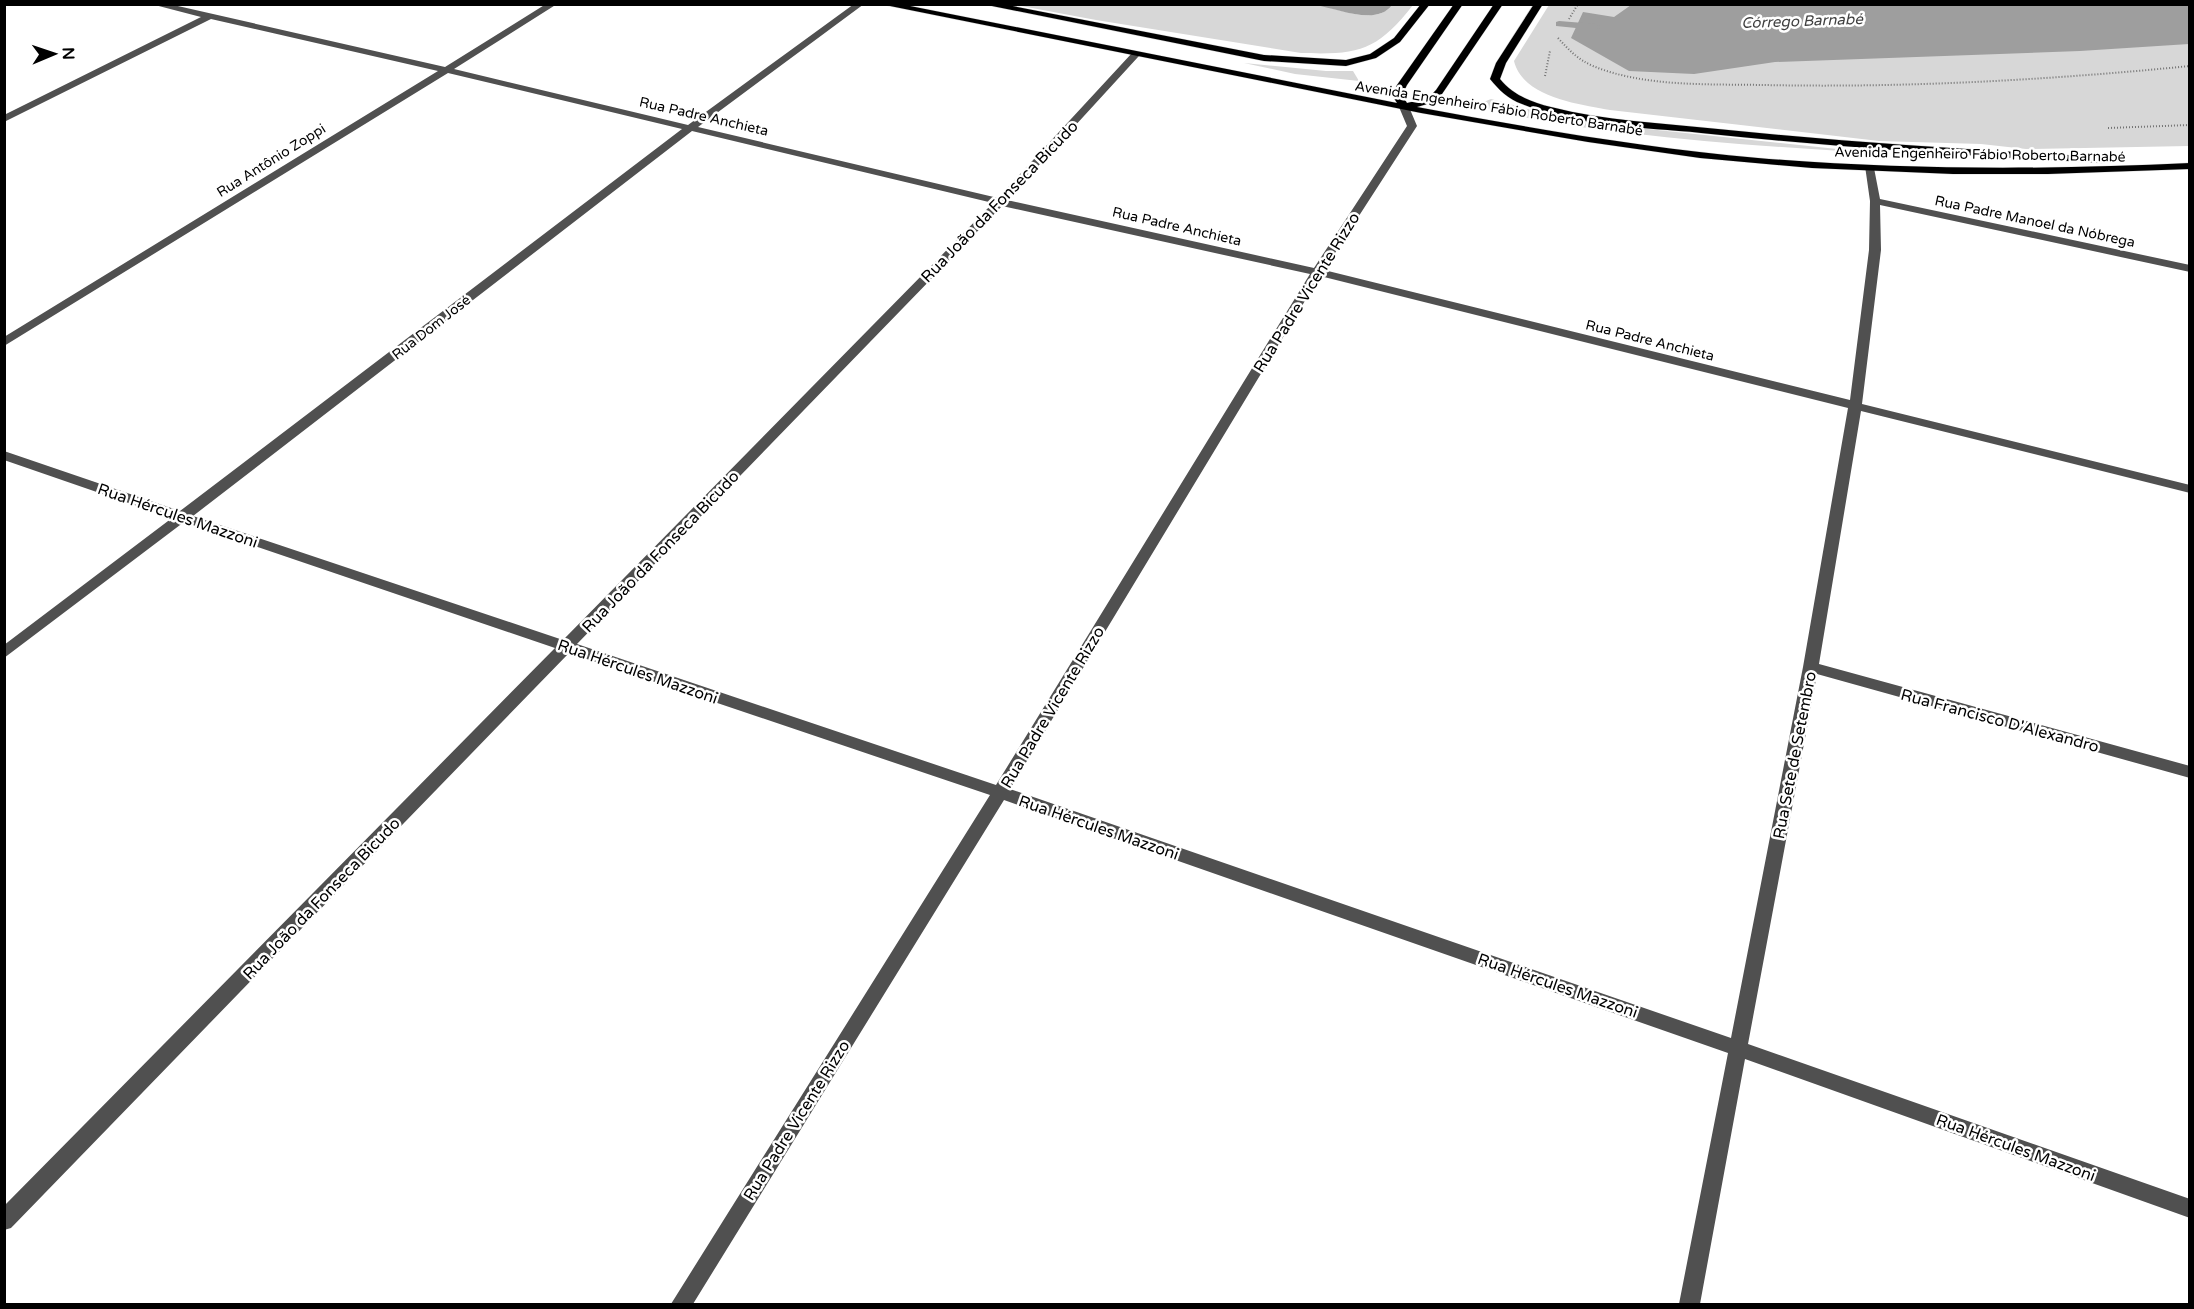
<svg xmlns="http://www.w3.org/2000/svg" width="2194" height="1309" font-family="'Varela Round',sans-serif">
  <rect width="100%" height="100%" fill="#fff"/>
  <!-- green -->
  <path fill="#d7d7d7" d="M1316,4C1338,9 1377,26 1392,5H1413C1377,51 1359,55 1301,53L1096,20L1016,5Z
    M1549,5H2189V146L2026,149L1981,144L1879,141L1610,110C1580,104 1523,98 1514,61Z
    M1244,63L1326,71H1353L1359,81L1295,74Z
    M1491,99L1561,118L1591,123L1875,153C1792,148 1710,143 1629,133C1577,127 1525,120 1476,105Z"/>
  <!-- water -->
  <path fill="#9e9e9e" d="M1316,5L1392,4V5C1377,26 1338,9 1316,5Z
    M1631,5H2189V44L2080,51L1775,62L1694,74L1629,71L1571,38L1583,12L1614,17Z"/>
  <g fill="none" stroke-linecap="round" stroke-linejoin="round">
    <!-- stream -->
    <path fill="#9e9e9e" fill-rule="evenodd" d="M1559,21L1596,24L1601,27L1596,30L1556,26V22Z"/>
    <!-- major casing -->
    <g stroke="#dbdbdb" stroke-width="1">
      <path id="major" d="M880,4H900L1397,103L1392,95L1397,85L1454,4H1463L1407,85L1402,95L1407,103L1428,98L1436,90L1494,4H1503L1442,94L1434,102L1417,107C1530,128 1644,148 1758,158C1902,170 2046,170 2190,163V169L2048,174H1953L1812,168L1700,158L1588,142L1421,113Z
        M982,4H1002L1264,55L1346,60L1370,54L1394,38L1421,4H1430L1400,42L1376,58L1346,66L1264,61Z
        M1534,4H1543L1506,63L1500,79C1513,95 1531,102 1551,107C1605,121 1662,123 1718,129C1846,142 1975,150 2104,157L2109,160L2104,163C1969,156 1835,147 1701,133C1642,127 1577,127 1522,104C1508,99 1499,90 1490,79L1496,63Z"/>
    </g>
    <!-- path -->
    <path stroke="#727272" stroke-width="2" stroke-dasharray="1 2" stroke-linecap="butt" d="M1569,19L1578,4
      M1558,38C1569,50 1577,59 1593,66C1644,87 1708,84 1764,85C1906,88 2048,80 2190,66
      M1545,76L1550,51
      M2108,128L2190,125"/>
    <!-- minor -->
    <path fill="#505050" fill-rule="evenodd" d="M151,4H169L445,67L546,4H557L454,69L688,125L854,4H864L698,127L998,198L1132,53L1135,52L1140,55L1138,57L1007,200L1314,268L1407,126L1399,107L1404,104L1409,107L1417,126L1324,270L1850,400L1869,250L1870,201L1865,166L1874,168L1880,199L2190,265V272L1880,205L1881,250L1862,404L2190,485V493L1861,411L1819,664L2190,766V778L1817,674L1748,1044L2190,1199V1218L1745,1059L1700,1304H1679L1728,1053L1004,800L693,1304H671L990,795L569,653L11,1228L4,1230V1206L555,648L184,522L4,658V645L172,518L4,460V451L180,511L682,129L448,73L4,346V337L438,71L211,19L4,122V115L201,17ZM692,131L993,203L563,640L193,516ZM1002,206L1310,274L996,785L577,644ZM1320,276L1848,408L1803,667L1731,1038L1010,789Z"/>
    <!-- major -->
    <use href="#major" fill="#000" fill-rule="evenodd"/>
  </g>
  <g text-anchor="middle" stroke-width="5" stroke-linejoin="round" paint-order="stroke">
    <!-- far-street labels -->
    <g font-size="14" fill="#000" stroke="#fff">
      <text transform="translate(1499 108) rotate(9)" y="5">Avenida Engenheiro Fábio Roberto Barnabé</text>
      <text transform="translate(704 116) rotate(13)" y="5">Rua Padre Anchieta</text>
      <text transform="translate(1980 154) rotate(1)" y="5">Avenida Engenheiro Fábio Roberto Barnabé</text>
      <text transform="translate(271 160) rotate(-32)" y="5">Rua Antônio Zoppi</text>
      <text transform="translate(2035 221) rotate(12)" y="5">Rua Padre Manoel da Nóbrega</text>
      <text transform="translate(1177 226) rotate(13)" y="5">Rua Padre Anchieta</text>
      <text transform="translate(431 327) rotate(-38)" y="5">Rua Dom José</text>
      <text transform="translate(1650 340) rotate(14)" y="5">Rua Padre Anchieta</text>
    </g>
    <!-- far-water labels -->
    <g font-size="15" font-style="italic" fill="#3f3f3f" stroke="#fff">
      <text transform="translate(1802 21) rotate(-2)" y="5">Córrego Barnabé</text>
    </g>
    <!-- street labels -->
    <g font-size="16" fill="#000" stroke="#fff">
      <text transform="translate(999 201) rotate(-46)" y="6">Rua João da Fonseca Bicudo</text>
      <text transform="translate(1306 292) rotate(-58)" y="6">Rua Padre Vicente Rizzo</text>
      <text transform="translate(178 515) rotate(19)" y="6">Rua Hércules Mazzoni</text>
      <text transform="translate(660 551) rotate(-46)" y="6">Rua João da Fonseca Bicudo</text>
      <text transform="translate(638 671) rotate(19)" y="6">Rua Hércules Mazzoni</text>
      <text transform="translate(1052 707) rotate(-59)" y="6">Rua Padre Vicente Rizzo</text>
      <text transform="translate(2000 720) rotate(15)" y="6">Rua Francisco D'Alexandro</text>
      <text transform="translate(1794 755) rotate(-79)" y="6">Rua Sete de Setembro</text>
      <text transform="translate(1099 827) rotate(19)" y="6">Rua Hércules Mazzoni</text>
      <text transform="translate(321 898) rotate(-46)" y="6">Rua João da Fonseca Bicudo</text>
      <text transform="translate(1558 985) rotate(19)" y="6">Rua Hércules Mazzoni</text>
      <text transform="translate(796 1120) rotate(-58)" y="6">Rua Padre Vicente Rizzo</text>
      <text transform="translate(2016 1147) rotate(20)" y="6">Rua Hércules Mazzoni</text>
    </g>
  </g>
  <!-- border -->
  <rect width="2194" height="1309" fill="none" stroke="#000000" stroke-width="12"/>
  <!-- north arrow -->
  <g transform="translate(54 54) rotate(88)" stroke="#ffffff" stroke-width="4.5" paint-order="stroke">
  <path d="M0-4.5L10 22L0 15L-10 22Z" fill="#000000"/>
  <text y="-9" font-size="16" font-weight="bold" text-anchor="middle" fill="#000000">N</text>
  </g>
</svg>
